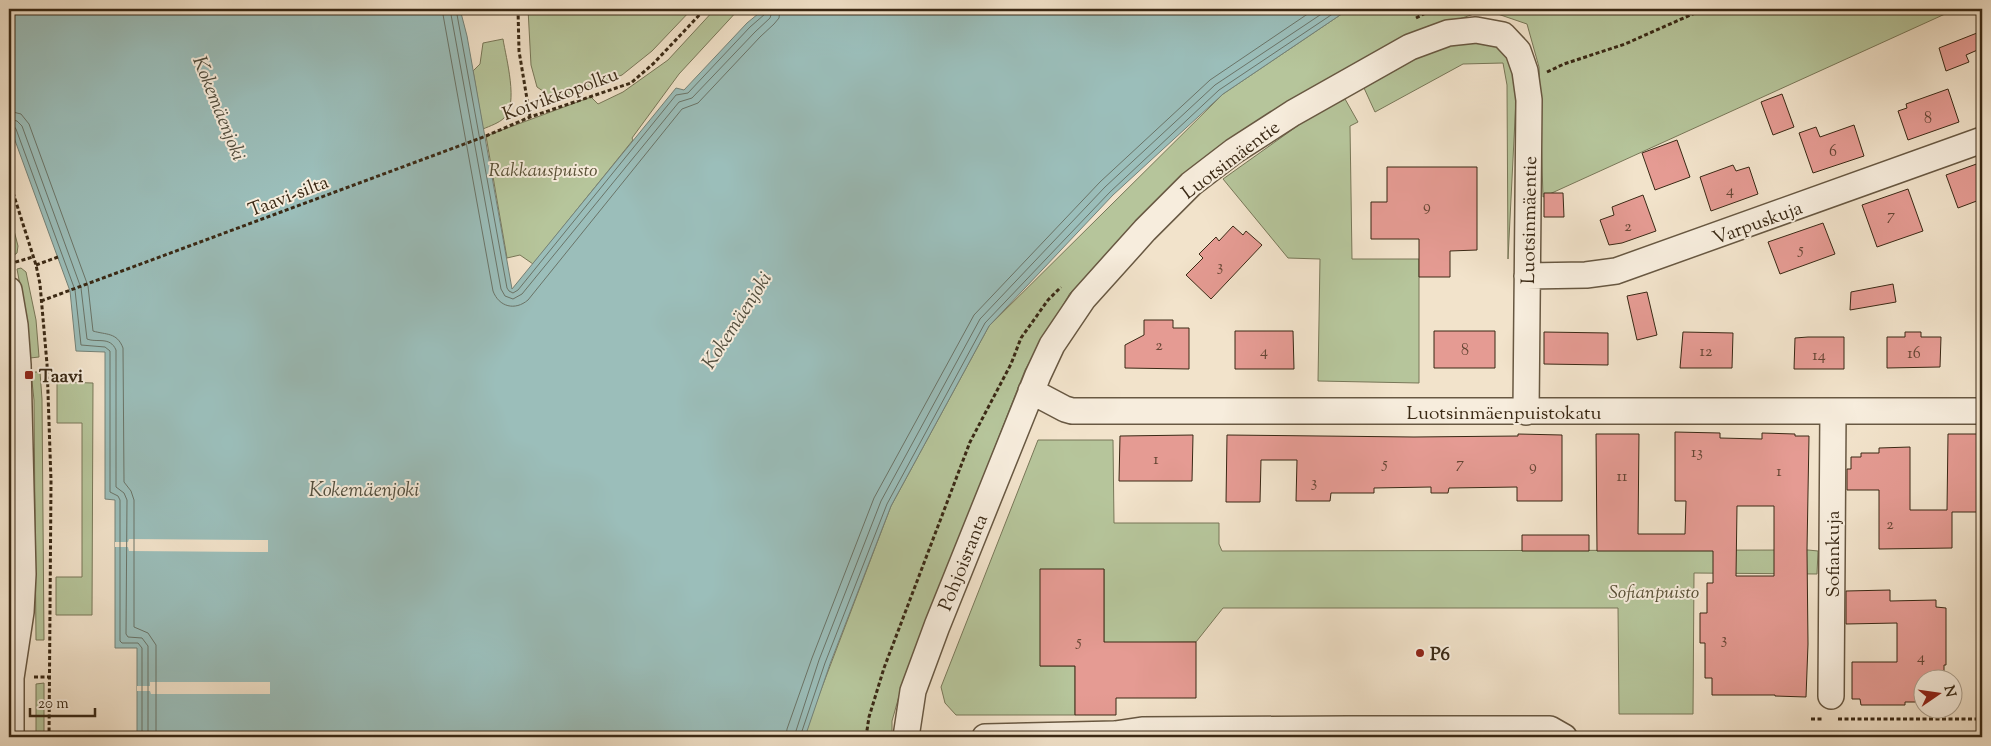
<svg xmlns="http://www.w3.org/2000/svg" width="1991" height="746" font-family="'Sorts Mill Goudy',serif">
  <rect width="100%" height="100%" fill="#f2e3cb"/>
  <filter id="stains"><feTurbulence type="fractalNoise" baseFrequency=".004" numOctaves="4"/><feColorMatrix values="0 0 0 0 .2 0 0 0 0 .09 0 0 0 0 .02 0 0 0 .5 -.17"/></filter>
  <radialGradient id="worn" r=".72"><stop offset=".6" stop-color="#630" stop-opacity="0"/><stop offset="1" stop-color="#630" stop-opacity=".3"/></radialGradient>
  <!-- green -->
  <path fill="#b6c59b" stroke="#787758" d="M528,9H692L652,51L622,75L573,94L550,96L537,87L531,65Z
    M715,9H739L679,74L632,138L633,140L533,264L520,255L507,258L486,136L591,97L598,104L623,92L668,60Z
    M1349,9H1956L1543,197L1539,67L1527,24L1486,10L1420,32L1206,159L1070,293L1025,370L903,682L892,721V737H803L891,506L989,326L1223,94Z
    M503,39C506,58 519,105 504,118C499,123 490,126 483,129L473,71L480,64L483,43Z
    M1476,41L1500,48L1507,57L1513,72L1516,99L1508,259L1507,85L1503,63L1463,64L1375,112L1364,88L1419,57L1453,43Z
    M1345,99L1358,122L1350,126L1352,259H1419V383L1318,381L1320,259L1288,258L1223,179L1310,117Z
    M9,211L18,246L17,253L13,256L9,241Z
    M21,268L26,272L36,320L39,357L30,358L27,323L17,269Z
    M31,372H40L42,399L44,640H36L34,400Z
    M57,382L93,383L92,615H56V577H82V423H57Z
    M1038,440H1113L1114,523H1219V544L1222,551L1808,550L1818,551L1817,574L1694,573L1693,714H1619L1618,608H1223L1196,642L1104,643V569L1040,666H1075V715H956L945,703L941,687Z
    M44,683V737H36V684Z
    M1615,733H1799V737H1615Z"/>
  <!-- water -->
  <path fill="#9bbeba" stroke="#748278" d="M9,9H460L467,36L512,289L676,88L684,90L747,23L764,9H1349L1223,94L1113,195L989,326L891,506L830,664L805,737H137V648H115V500L105,499V352L76,351L70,291L9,124Z"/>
  <!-- pier -->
  <path fill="#f2e3cb" d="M129,539L268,540V552L129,551L128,547H115V542H128Z
    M150,682H270V694H151L150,691H137V686H150Z"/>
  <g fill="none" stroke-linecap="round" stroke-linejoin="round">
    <!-- shore -->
    <path stroke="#6a7468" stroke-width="1" d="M442,9L493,291C499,307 515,311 528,300L682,109L698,103L760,37L774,24L779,18L780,9
      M450,9L501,289L505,296L513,299L522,294L679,102L692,98L755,32L770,18L773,9
      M456,9L507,288L509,291L513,293L518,290L676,95L688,93L750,27L765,14L766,9
      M9,111L21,114L29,124L88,286L93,331C106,335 117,332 123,348L124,482L131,491L134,500V627L148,633L156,645V737
      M9,119L17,121L22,126L81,288L87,339C97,343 110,336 116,350V487L124,493L127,500L126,634L128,637L142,638L148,646V737
      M9,125H13L16,129L75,290L81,345L105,347L110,351V492L118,496L120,500V641L122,643H138L142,648V737
      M786,737L787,729L812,658L874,498L974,315L1100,182L1210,80L1315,9
      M794,737L819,660L881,501L980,319L1105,187L1215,85L1329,9
      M800,737L825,663L887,504L985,323L1110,192L1219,90L1340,9"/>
  </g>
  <!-- building -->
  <path fill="#e59b93" stroke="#3a2915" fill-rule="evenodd" d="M1982,31V48L1966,55L1969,62L1946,71L1939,48Z
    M1948,89L1959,122L1908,140L1898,111L1907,108L1906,104Z
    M1782,94L1794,127L1773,135L1761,102Z
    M1854,125L1864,156L1813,173L1799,133L1816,127L1820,137Z
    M1677,140L1690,177L1655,190L1642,153Z
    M1982,162V199L1958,208L1946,175Z
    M1733,165L1736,171L1749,167L1758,194L1711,211L1700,177Z
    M1387,167H1477V250L1450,251V277H1419V239H1371V202H1387Z
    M1908,189L1923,231L1877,247L1862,205Z
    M1544,193H1563L1564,217H1544Z
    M1643,195L1656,231L1622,243L1609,245L1600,220L1614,215L1612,207Z
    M1823,223L1835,254L1780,274L1768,242Z
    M1233,226L1243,235L1246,231L1262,245L1211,299L1186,275L1203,258L1199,254L1216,237L1219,241Z
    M1893,284L1896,302L1850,310L1851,292Z
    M1647,292L1657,335L1637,340L1627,296Z
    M1144,320H1173V328H1189V369L1125,368V345L1144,335Z
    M1235,331H1293L1294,369H1235Z
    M1434,331H1495V368H1434Z
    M1544,332L1608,333V365L1544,364Z
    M1683,332L1733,333L1732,368H1680Z
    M1905,332H1921V337H1941L1940,367L1887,368V337H1905Z
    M1808,337H1844V369H1794L1795,338Z
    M1675,432L1720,433V438L1762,439V433L1795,434V436H1809L1807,550L1808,644L1806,697L1775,696V695H1712V678H1705V643H1700V613H1707V583H1713V551H1597L1596,434H1639L1638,534H1685L1686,501H1675ZM1737,506H1774V576H1736Z
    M1518,434L1562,435V501H1517V487L1449,488L1448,493H1431V487L1374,488V493H1331L1330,501H1296L1297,460H1261L1260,502H1226L1227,435L1414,437L1518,436Z
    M1948,434H1982V512H1952V548L1879,549V490H1847V469H1851V457H1861V453H1879V448L1910,447V510H1947Z
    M1193,435L1192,481H1119L1120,436Z
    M1522,535H1589V551H1522Z
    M1040,569H1104V642H1196V698H1116V715H1075V666H1040Z
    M1890,590V601L1936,600V607L1946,608V665H1944V678H1924V702H1905V705H1861L1860,699H1852V662H1897V623L1846,624V591Z"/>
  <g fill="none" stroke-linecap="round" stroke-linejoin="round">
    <!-- minor casing -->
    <g stroke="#685842" stroke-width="28">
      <path id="minor" d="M1527,276L1586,275L1616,271L1982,140
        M9,290L15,325L18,365L23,574L21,612L11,678V737
        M1031,391L1065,409L1072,411H1982
        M1831,696L1833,411
        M906,737L913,691L937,626L1038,375L1052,345L1083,299L1145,230L1191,184L1234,151L1293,113L1410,47L1448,33L1476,30L1503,35L1518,51L1525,71L1529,100L1526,412
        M985,737L1115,734L1142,730L1349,729H1550L1564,737"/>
    </g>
    <!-- path -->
    <path stroke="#3a2915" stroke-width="3" stroke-dasharray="4 2.5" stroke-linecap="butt" d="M518,9L519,51L530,117
      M1416,18L1433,9
      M1547,72L1564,64L1625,44L1704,9
      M9,180L36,265L40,284L47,364L51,481L49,737
      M9,264L33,257
      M36,265L58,257
      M41,301L486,136L530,117L631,83L654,63L705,9
      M34,677H50
      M1811,719H1824
      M1838,719H1982
      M866,737L869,717L884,668L970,442L1011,364L1021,338L1048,300L1061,287"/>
    <!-- minor -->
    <use href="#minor" stroke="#f7eddd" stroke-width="25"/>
  </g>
  <!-- markers -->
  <g fill="#8f2418" stroke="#f7eddd" stroke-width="2">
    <rect x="24" y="370" width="10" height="10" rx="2.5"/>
    <circle cx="1420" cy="653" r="5"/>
  </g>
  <g text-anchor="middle" stroke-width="4" stroke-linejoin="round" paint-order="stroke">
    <!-- number labels -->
    <g font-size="16" fill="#654634">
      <text x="1928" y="123">8</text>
      <text x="1833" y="156">6</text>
      <text x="1730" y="195">4</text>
      <text x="1427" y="211">9</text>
      <text x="1891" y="220">7</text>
      <text x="1628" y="231">2</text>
      <text x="1801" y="254">5</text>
      <text x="1220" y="271">3</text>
      <text x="1159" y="350">2</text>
      <text x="1465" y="355">8</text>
      <text x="1264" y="356">4</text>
      <text x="1706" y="356">12</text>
      <text x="1914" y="358">16</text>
      <text x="1819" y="360">14</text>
      <text x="1697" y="457">13</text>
      <text x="1156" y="464">1</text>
      <text x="1385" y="468">5</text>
      <text x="1460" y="468">7</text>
      <text x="1533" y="471">9</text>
      <text x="1779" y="476">1</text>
      <text x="1622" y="481">11</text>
      <text x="1314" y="487">3</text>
      <text x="1890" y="529">2</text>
      <text x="1724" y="644">3</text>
      <text x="1079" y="646">5</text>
      <text x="1921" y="662">4</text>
    </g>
    <!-- street labels -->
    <g font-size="19" fill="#3a2915" stroke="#f7eddd">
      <text transform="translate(560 93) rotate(-20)" y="7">Koivikkopolku</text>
      <text transform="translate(1230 159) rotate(-37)" y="7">Luotsimäentie</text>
      <text transform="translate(288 195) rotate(-21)" y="7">Taavi-silta</text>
      <text transform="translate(1528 220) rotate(-89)" y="7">Luotsinmäentie</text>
      <text transform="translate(1757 222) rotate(-20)" y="7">Varpuskuja</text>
      <text x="1504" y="419">Luotsinmäenpuistokatu</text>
      <text transform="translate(1832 554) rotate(-90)" y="7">Sofiankuja</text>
      <text transform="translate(962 562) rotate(-68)" y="7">Pohjoisranta</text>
    </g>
    <!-- park labels -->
    <g font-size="19" font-style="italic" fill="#595036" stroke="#f7eddd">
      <text x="543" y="176">Rakkauspuisto</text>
      <text x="1654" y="598">Sofianpuisto</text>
    </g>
    <!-- poi labels -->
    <g font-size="19" font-weight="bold" fill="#3a2915" stroke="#f7eddd" text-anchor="start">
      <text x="39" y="382">Taavi</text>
      <text x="1430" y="660">P6</text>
    </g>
    <!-- water labels -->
    <g font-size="20" font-style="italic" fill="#524e3e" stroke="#f7eddd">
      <text transform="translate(220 108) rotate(68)" y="7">Kokemäenjoki</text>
      <text transform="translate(736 320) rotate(-57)" y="7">Kokemäenjoki</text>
      <text x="364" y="496">Kokemäenjoki</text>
    </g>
  </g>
  <!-- margin -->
  <rect width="1991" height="746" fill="none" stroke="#f2e3cb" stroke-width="30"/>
  <rect x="10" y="10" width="1971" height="726" fill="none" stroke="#3a2915" stroke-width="2.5"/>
  <rect x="15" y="15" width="1961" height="716" fill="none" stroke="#3a2915"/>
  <!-- north arrow -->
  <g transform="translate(1938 694) rotate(77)"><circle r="24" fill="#f7eddd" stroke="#ab9f8d"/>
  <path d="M0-4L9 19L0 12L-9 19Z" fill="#8f2418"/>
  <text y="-8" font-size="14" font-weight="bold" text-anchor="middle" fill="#3a2915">N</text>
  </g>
  <!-- scale -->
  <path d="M30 708v8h65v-8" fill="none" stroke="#3a2915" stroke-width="2.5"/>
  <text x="38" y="708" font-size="15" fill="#3a2915" stroke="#f7eddd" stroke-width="4" paint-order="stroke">20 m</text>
  <rect width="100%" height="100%" filter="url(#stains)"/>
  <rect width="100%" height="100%" fill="url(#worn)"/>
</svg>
